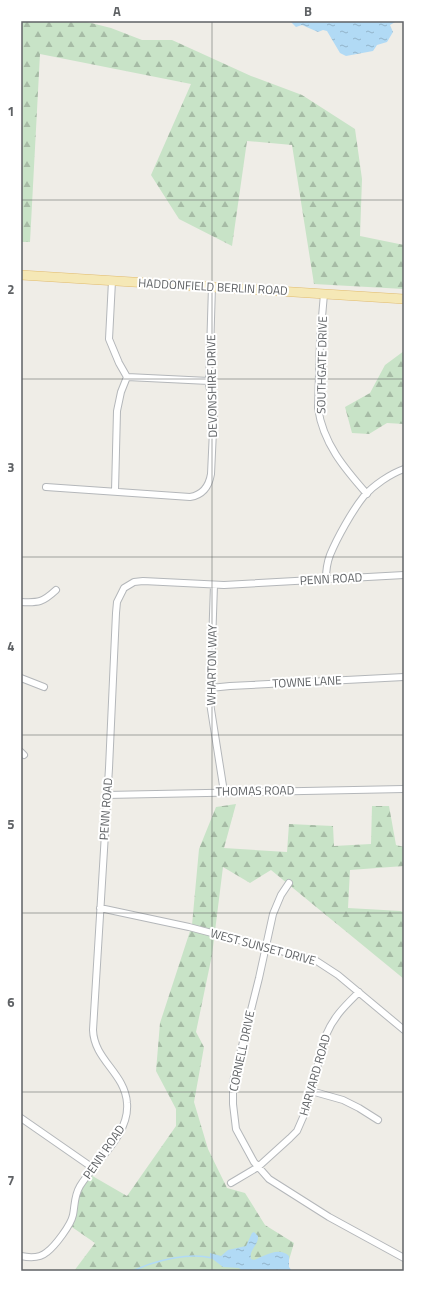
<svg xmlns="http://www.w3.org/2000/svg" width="425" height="1292" font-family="'Titillium Web',sans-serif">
  <defs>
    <pattern id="forest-firs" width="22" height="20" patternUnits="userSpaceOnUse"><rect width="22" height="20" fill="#c8e3c7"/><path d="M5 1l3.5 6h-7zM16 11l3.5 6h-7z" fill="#a6bba5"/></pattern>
    <pattern id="water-ripples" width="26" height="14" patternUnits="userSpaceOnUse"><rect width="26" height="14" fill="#b1daf5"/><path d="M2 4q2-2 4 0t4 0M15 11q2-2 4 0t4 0" fill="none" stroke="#93b4ca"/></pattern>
  </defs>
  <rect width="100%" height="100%" fill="#efede7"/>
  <!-- forest -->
  <path fill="url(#forest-firs)" d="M21,21H83L111,28L142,40H172L251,76L302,95L355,129L362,179L360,236L404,245V289L314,284L292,145L247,141L232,246L179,219L151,175L191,84L40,54L30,242H21Z
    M404,351V424L387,423L369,434L352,433L345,407L370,393L385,365Z
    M236,804L224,848L287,852L289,824L333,826L334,846L371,844L372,806H389L396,845L404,847V866L350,870L348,908L401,911L404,913V979L271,870L250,883L223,867L212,955L196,1032L204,1047L194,1102L208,1149L227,1188L245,1193L265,1225L294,1243L289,1260L257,1271H74L95,1243L69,1225L79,1185L89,1174L127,1196L176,1126V1109L156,1071L160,1023L192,925L199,849L216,807Z"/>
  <!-- water -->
  <path fill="url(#water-ripples)" d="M290,21H397L390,25L393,32L387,42L377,45L373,51L346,56L340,53L327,31L323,30L318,32L302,25L296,27Z
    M254,1232L258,1236C259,1245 249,1249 251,1259L254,1260C264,1256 279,1246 289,1256V1267L292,1271H242L239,1268L223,1267L210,1257V1253L221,1256L228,1250L246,1246L252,1233Z"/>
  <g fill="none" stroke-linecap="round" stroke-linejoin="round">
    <!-- stream -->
    <path stroke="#b1daf5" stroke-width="1.5" d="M132,1271C138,1269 144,1266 150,1264C169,1258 192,1253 212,1258"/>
    <!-- street casing -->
    <g stroke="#b4b7ba" stroke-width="8">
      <path id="street" d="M112,281L109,339L119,363L127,377
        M324,294L320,340L318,408C323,443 344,468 367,494
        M127,377L209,381
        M46,487L190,497C203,495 209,486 211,474L214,409L209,385L212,286
        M115,491L117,411L121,392L127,377
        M326,579C326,571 327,563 330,555C337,538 352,511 364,496C374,485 390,474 404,469
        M214,585L210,703L224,792
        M21,602C39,603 43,602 56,590
        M21,678L44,687
        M210,688L230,686L404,677
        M21,752L24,755
        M106,795L404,789
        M289,883L281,895L273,914L259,978L233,1082V1104L236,1129L254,1162L269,1179L329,1217L404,1258
        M100,908L189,927L315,960L338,975L404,1030
        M311,1091L343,1100L359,1108L378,1120
        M21,1118L93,1168
        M231,1183L258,1167L290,1138L297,1131L304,1115L326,1035C334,1016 345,1006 359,992
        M21,1256C30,1258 40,1258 47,1252C55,1246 71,1225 73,1215C75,1205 74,1196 80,1186C95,1161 130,1135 127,1103C125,1073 94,1060 93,1030L109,768L116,613L117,602L124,588L134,582L143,581L224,585L404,575"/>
    </g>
    <!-- primary casing -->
    <g stroke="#e1bb6e" stroke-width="10">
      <path id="primary" d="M21,275L404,299"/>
    </g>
    <!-- street -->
    <use href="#street" stroke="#fff" stroke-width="6"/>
    <!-- primary -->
    <use href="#primary" stroke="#f5e8b6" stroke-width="9"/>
  </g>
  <!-- grid -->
  <path fill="none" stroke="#5f6265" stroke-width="1" stroke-opacity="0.55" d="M212,21V1271M21,200H404M21,379H404M21,557H404M21,735H404M21,913H404M21,1092H404"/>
  <g text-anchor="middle" stroke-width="4" stroke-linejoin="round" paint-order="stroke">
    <!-- street labels -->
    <g font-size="12" fill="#5f6265" stroke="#fff">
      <text transform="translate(213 287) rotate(3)" y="4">HADDONFIELD BERLIN ROAD</text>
      <text transform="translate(322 365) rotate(-89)" y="4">SOUTHGATE DRIVE</text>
      <text transform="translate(212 386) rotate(-91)" y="4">DEVONSHIRE DRIVE</text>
      <text transform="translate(331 579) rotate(-3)" y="4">PENN ROAD</text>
      <text transform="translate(212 665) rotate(-89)" y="4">WHARTON WAY</text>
      <text transform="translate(307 682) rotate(-3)" y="4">TOWNE LANE</text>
      <text transform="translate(255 791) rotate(-1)" y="4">THOMAS ROAD</text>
      <text transform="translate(106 809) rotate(-86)" y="4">PENN ROAD</text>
      <text transform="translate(263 947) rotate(15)" y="4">WEST SUNSET DRIVE</text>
      <text transform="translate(242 1051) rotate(-78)" y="4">CORNELL DRIVE</text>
      <text transform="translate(315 1075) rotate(-74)" y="4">HARVARD ROAD</text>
      <text transform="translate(104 1152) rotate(-55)" y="4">PENN ROAD</text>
    </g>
  </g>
  <!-- border -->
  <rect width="425" height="1292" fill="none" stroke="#ffffff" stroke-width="44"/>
  <rect x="22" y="22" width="381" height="1248" fill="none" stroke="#5f6265" stroke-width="1.5"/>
  <g font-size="13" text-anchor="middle" font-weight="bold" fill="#5f6265">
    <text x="117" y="16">A</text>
    <text x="308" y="16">B</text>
    <text x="11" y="116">1</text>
    <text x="11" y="294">2</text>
    <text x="11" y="472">3</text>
    <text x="11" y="651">4</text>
    <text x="11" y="829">5</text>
    <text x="11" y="1007">6</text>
    <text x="11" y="1185">7</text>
  </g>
</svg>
